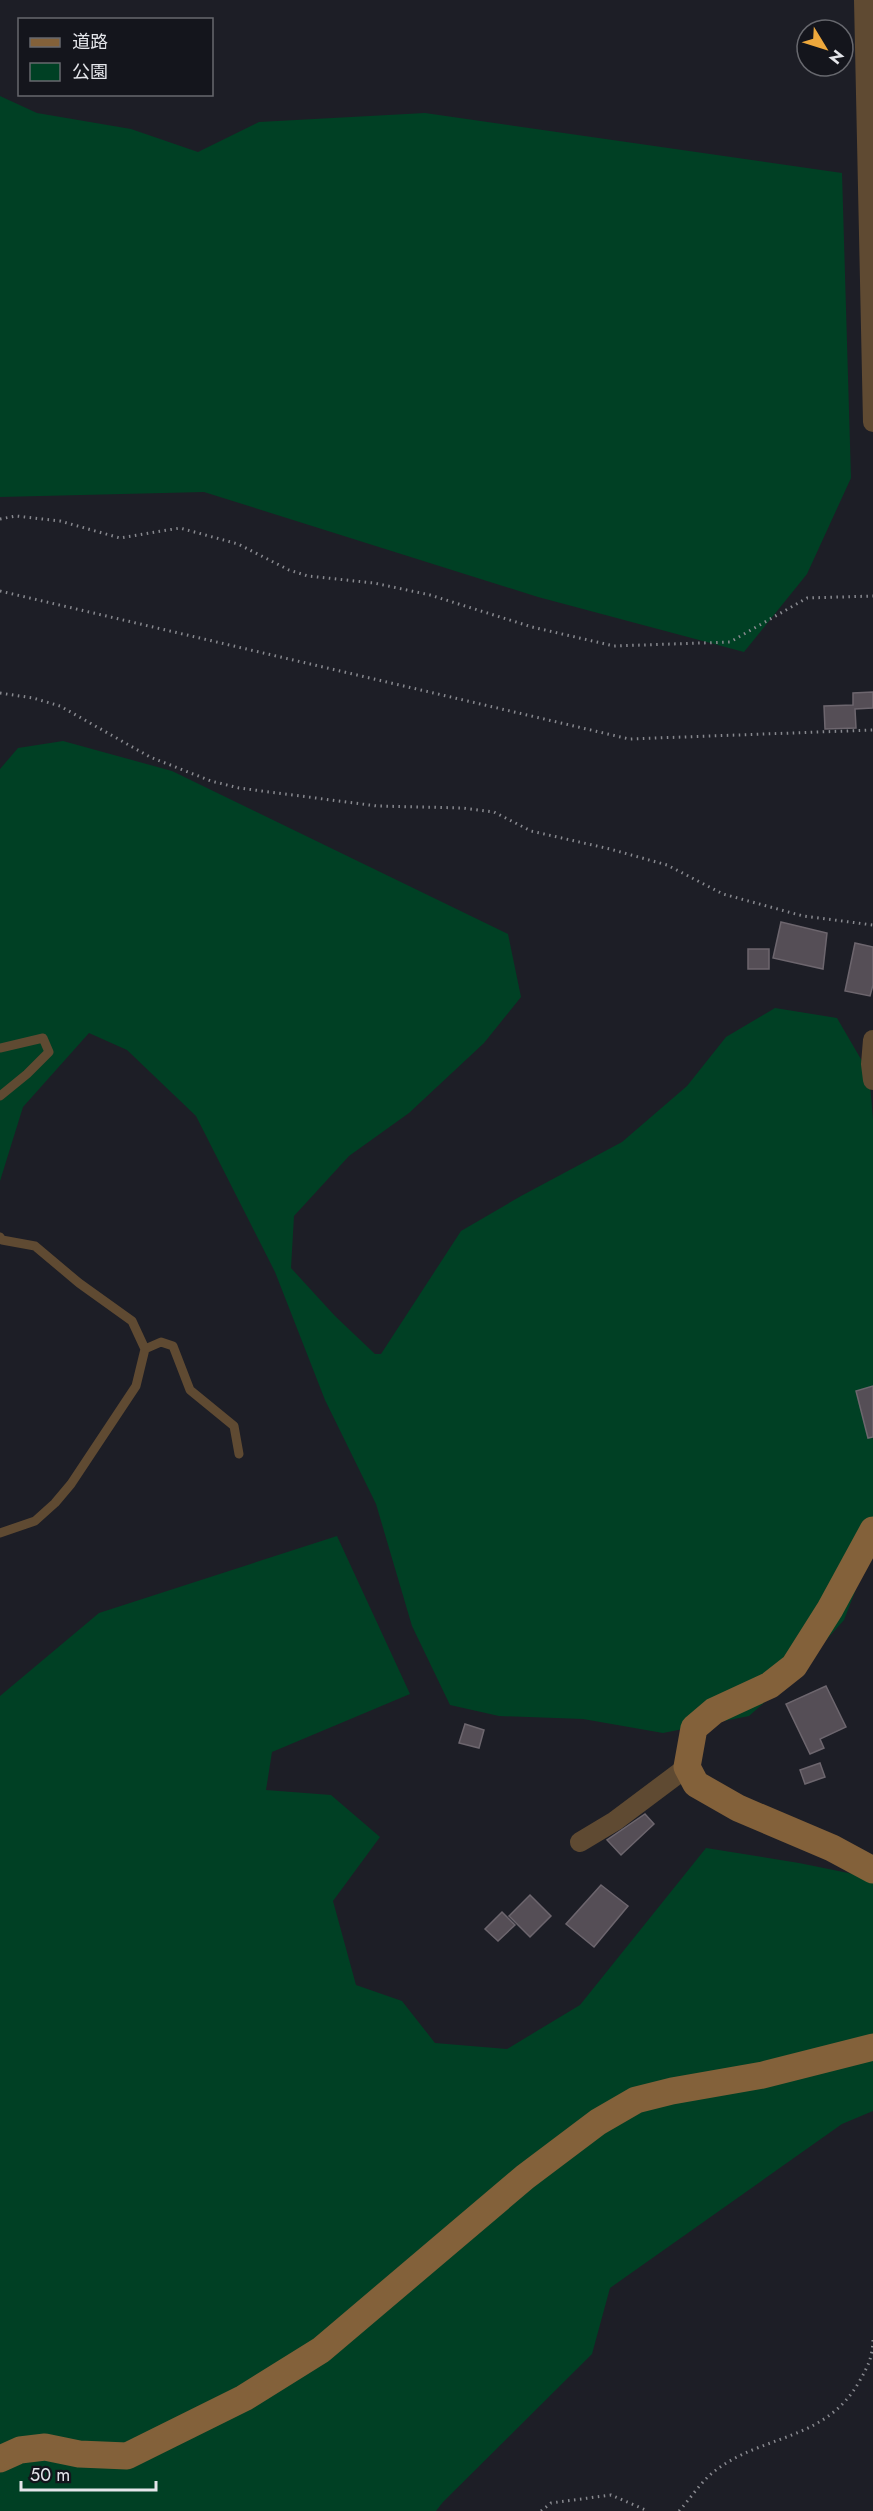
<svg xmlns="http://www.w3.org/2000/svg" width="873" height="2511" font-family="Jost,'Noto Sans JP',sans-serif">
  <rect width="100%" height="100%" fill="#1d1e26"/>
  <!-- green -->
  <path fill="#004024" d="M0,96L37,113L131,129L198,152L259,122L425,113L842,173L851,478L807,574L744,652L538,597L204,492L0,497Z
    M63,741L172,771L508,934L521,997L484,1043L409,1113L349,1156L294,1216L291,1268L335,1316L375,1354H381L461,1231L521,1196L622,1142L687,1086L726,1037L775,1008L837,1018L869,1073L873,1119V1545L844,1620L793,1677L749,1716L663,1733L583,1719L499,1716L450,1705L412,1626L376,1504L325,1400L275,1272L196,1116L127,1050L89,1033L23,1107L0,1181V769L18,748Z
    M337,1536L410,1694L272,1752L266,1790L331,1795L380,1837L333,1901L356,1985L402,2001L435,2043L507,2049L580,2005L706,1848L799,1863L873,1878V2111L842,2124L610,2288L592,2354L443,2502L436,2511H0V1696L99,1613Z"/>
  <!-- building -->
  <path fill="#554e56" stroke="#6d666e" stroke-width="1.5" d="M873,692V708L855,709L856,728L825,729L824,706L853,705V693Z
    M781,922L827,933L823,969L773,958Z
    M855,943L873,947V985L870,996L845,991Z
    M748,949H769V969H748Z
    M873,1386V1437L868,1438L856,1391Z
    M826,1686L846,1727L820,1739L824,1748L810,1754L786,1704Z
    M465,1724L484,1730L479,1748L459,1743Z
    M820,1763L825,1777L805,1784L800,1770Z
    M645,1814L654,1824L621,1855L607,1840Z
    M601,1885L628,1906L594,1947L566,1924Z
    M530,1895L551,1916L530,1937L509,1916Z
    M502,1912L515,1925L498,1941L485,1929Z"/>
  <g fill="none" stroke-linecap="round" stroke-linejoin="round">
    <!-- path -->
    <path stroke="#88898f" stroke-width="3" stroke-dasharray="1.5 4.5" stroke-linecap="butt" d="M0,519L16,516L60,521L120,538L180,528L238,544L289,570L308,576L374,583L430,595L532,627L614,646L730,642L807,598L873,596
      M0,591L629,739L873,730
      M0,693L33,698L60,706L150,757L211,781L239,788L377,806L463,808L494,812L531,831L610,849L667,865L723,894L803,916L873,925
      M541,2511L551,2503L611,2495L648,2511
      M679,2511C691,2498 702,2480 716,2470C764,2434 825,2441 859,2382C868,2366 872,2359 873,2340"/>
    <!-- lane -->
    <path stroke="#5f4a32" stroke-width="9" d="M0,1048L43,1038L49,1052L27,1074L0,1096
      M0,1237L2,1240L35,1246L79,1283L132,1321L145,1349
      M0,1533L35,1521L55,1503L71,1484L136,1386L145,1349L161,1342L173,1346L190,1390L234,1426L239,1454"/>
    <!-- street -->
    <path stroke="#5f4a32" stroke-width="20" d="M864,0L873,422
      M873,1040L871,1064L873,1080
      M580,1842L615,1821L687,1767"/>
    <!-- secondary -->
    <path stroke="#83613a" stroke-width="27" d="M873,1530L830,1609L794,1666L770,1685L714,1711L694,1728L687,1767L696,1784L738,1808L832,1848L873,1870
      M0,2459L20,2450L45,2447L79,2454L127,2456L244,2398L321,2350L525,2177L598,2122L636,2100L672,2091L763,2075L873,2047"/>
  </g>
  <!-- legend -->
  <rect x="18" y="18" width="195" height="78" fill="#14151c" stroke="#67686e" stroke-width="1.5"/>
  <rect x="30" y="38" width="30" height="9" fill="#83613a" stroke="#67686e" stroke-width="1.5"/>
  <text x="72" y="48" font-size="18" fill="#e4e5ea">道路</text>
  <rect x="30" y="63" width="30" height="18" fill="#004024" stroke="#67686e" stroke-width="1.5"/>
  <text x="72" y="78" font-size="18" fill="#e4e5ea">公園</text>
  <!-- north arrow -->
  <g transform="translate(825 48) rotate(128)"><circle r="28" fill="#14151c" stroke="#67686e" stroke-width="1.5"/>
  <path d="M0-4.5L10 22L0 15L-10 22Z" fill="#eea83c"/>
  <text y="-9" font-size="16" font-weight="bold" text-anchor="middle" fill="#e4e5ea">N</text>
  </g>
  <!-- scale -->
  <path d="M21 2481v9h135v-9" fill="none" stroke="#e4e5ea" stroke-width="3"/>
  <text x="30" y="2481" font-size="18" fill="#e4e5ea" stroke="#14151c" stroke-width="4.5" paint-order="stroke">50 m</text>
</svg>
